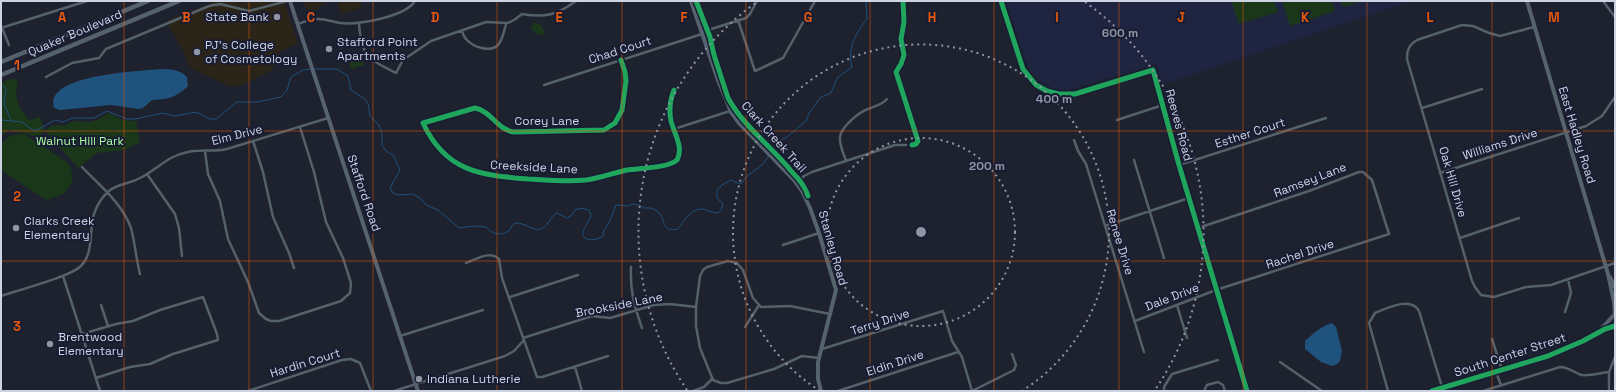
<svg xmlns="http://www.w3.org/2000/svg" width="1616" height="392" font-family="'Space Grotesk',sans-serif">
  <rect width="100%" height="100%" fill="#1e212e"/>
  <!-- commercial -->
  <path fill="#2b2418" d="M217,1H284L298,44L279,52V59L271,71L240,86L232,87L192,69L188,64L184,52L166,21Z
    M302,1H331L319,6L317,10L309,13Z
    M337,1H361V8L341,14Z"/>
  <!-- built -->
  <path fill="#1f2541" d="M1006,1H1412L1162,85L1156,64L1068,90L1052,88L1040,81L1030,70L1025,60Z"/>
  <!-- green -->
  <path fill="#1b371a" d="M1231,1H1274L1278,12L1239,24Z
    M1282,1H1332L1335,11L1290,26Z
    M1340,1H1362L1343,7Z
    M533,22L542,26L545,34L540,35L531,29Z
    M361,57L364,65L351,69L349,61Z
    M10,79H18C14,99 17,105 29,120L40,117L45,131L51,126L57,125L64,126L73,121L89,122L97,120L109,113L123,120L136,121L140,142L124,150L97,153L78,168L45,131L38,137L9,130L1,136V83Z
    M21,134L26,135L67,162C79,178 69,197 50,198L48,201L1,170V143L12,135Z"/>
  <!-- water -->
  <path fill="#1f527c" d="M162,69C172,69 180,70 187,77L188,86C177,97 167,100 152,100L143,108L138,109L111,105L60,110L54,108C43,74 142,71 162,69Z
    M1332,323L1336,327L1342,351L1340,361L1336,365L1332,366L1321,362L1305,349V341C1312,334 1322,326 1332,323Z"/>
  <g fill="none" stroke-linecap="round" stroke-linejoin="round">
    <!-- stream -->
    <path stroke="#1f527c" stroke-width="1" d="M315,69H337L348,76L351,90L365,99L368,104L370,116L379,125L382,133V145L386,151L393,155L400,170L390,188L393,193L398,195L413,194L420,198L426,205L438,210L459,228L474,226L486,227C493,235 500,236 509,231L511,227L515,223C526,222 535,234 543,228C549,224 550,217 557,213L567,218L571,216L575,210L581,208L589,210L591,215C590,222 576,235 587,239C592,241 598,239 603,236L604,230L609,223L616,205L628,206L632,204L639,205L644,208H651C654,209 658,211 660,214C666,223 662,232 678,229C684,221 690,209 702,209C707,210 713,213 718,213L722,209L723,204L717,198V190L722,185L731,180L737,183H742L746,177L762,165L769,156
      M3,85L6,88L4,104L11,120
      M1,120L22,122L33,130H37L55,120L63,122L72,118H94L107,111L127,119H135L163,113L175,116L196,112L210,119H216L237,102H257L281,97L287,90L291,77L303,70L311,69
      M770,154L781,140L787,137L806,121L809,113L821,97L831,93L837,78L852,67C847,48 856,33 867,19L866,1"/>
    <!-- street -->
    <path stroke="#556168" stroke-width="2.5" d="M1001,1L1023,69L1036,85L1047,91L1059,94H1075L1153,70L1179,165L1247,391
      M1603,1L1615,17
      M738,20L755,71L783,58L815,1
      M359,23C361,56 368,59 396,73L403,60L431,41L486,22L508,23L514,20L522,14C545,18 557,15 576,1
      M298,24C304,22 310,19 316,19C324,18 332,22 340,23C358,25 405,17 415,1
      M1534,27L1500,36L1489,33L1473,26L1462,25L1417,40C1409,45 1407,50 1407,59L1472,281L1475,287L1481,295L1494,297L1526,287L1551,285L1615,263
      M1,28L87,1
      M2,28L9,45
      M462,31C463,34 464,37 466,39C473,47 490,53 498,45C503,39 504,31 506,24
      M702,32L746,18L750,14L757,1
      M621,60L625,72L626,81L622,110L615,123L604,130L513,132C497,129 491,111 475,108L423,123C446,172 480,175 528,179C548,180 567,182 586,180C600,178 613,173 627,170C640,168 668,168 677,160C684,148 674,133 671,121C669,111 670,100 674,90
      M46,77L72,63L99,58L106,49L209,6L220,4L249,11L287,1
      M544,85L702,34
      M1422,108L1482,89
      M1117,120L1163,105
      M674,129L730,111
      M1074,140L1078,151L1086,164L1144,352
      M253,141L263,172L273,217L289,253L294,268
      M205,151L208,174L220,201L228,239L248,282L259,313L266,319L271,321H279L341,301L350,293L351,283L343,258L326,222L314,172L300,127
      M1134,160L1164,258
      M846,161C844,154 839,145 840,137C841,127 859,112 868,109C875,106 882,105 887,99
      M1179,165L1326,118
      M82,167C100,186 122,203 131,228C135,243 136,259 140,274
      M1440,173L1586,126L1602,116L1615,97
      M147,174L175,214L179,228L182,256
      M797,183L804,176L812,172L895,145H906
      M1105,226L1189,198
      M1460,238L1519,218
      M783,245L819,233
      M466,263C477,259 490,250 499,259L502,278L537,377H542L608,356
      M631,267C630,292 634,305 642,328
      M63,276L100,391
      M1,296C18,290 70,277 81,266C94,253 89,230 94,214C97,205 102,197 109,191C118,183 130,184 140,178C158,169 167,156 188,152C201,149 214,152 227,149L328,118
      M510,297L578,275
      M101,305L108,326
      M1177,305L1187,338
      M1565,312L1571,293L1568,279
      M1135,321L1216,290L1389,234L1372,180L1363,172H1359L1309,191L1198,228
      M745,327L759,305
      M82,334L116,324L133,321L160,310L203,297L217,334L218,340L173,354L150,364L130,367L96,378
      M400,336L483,310
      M523,338L592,316L610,318L654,305L670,304L696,307
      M1492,339L1502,370
      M822,349L943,311L952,341L962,357L972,391
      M819,358L802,356L774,369L727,383H721L713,380L700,348L696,326V307L700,276L703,270L707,267L728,261L737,263L743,270L753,298L761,307L790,306L830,314
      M1280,362L1322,391
      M575,367L582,391
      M1496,372L1501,385
      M248,391L342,360L351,359L360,363L371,391
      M394,391L505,356L514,351L524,340
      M693,391L704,387L712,379
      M838,391L958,352
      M972,391L1014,370L1016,365L1012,354
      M1164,391V387L1172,374L1218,360
      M1204,391L1207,385L1218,382L1223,385L1225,391
      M1388,391L1369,323L1375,313C1387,308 1411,296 1419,311L1442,387
      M1483,391L1560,367C1569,367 1574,373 1582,375C1590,376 1600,373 1609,372
      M1609,391V372L1615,357"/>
    <!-- secondary -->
    <path stroke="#56636e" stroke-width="4" d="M290,1L418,391
      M691,1L718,80L731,112L739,123L794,180L802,191L810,208L819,233L836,290L818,362V379L821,391
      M1527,1L1608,274L1614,302L1615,314
      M1610,277L1615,287
      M1599,331L1614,315
      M1432,391L1548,356L1583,341L1605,329L1615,326"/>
    <!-- primary -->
    <path stroke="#55626d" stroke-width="4.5" d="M1,62L148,1
      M1,75L179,1"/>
    <!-- cycleway casing -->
    <g stroke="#181d34" stroke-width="8">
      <path id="cycleway" d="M696,1L710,37L714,55L728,98C744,127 771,146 792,172C799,179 805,186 808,196
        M903,1L904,22L901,39L904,55L901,64L896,72L918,141L916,144L912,145
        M1001,1L1023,69L1036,85L1047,91L1059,94H1075L1153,70L1179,165L1247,391
        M621,60L625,72L626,81L622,110L615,123L604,130L513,132C497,129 491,111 475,108L423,123C446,172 480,175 528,179C548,180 567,182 586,180C600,178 613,173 627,170C640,168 668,168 677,160C684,148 674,133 671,121C669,111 670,100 674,90
        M1432,391L1548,356L1583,341L1605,329L1615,326"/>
    </g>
    <!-- cycleway -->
    <use href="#cycleway" stroke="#20a55d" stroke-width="5"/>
  </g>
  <!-- grid -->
  <path fill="none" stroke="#e8590c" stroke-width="1" stroke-opacity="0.55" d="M124,1V391M249,1V391M373,1V391M497,1V391M622,1V391M746,1V391M870,1V391M994,1V391M1119,1V391M1243,1V391M1367,1V391M1492,1V391M1,131H1615M1,261H1615"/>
  <!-- distance rings -->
  <g fill="none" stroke="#9095a4" stroke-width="2" stroke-dasharray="2 4">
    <circle cx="921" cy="232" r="94"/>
    <path d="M820 391A188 188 0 1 1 1022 391"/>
    <path d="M687 390A282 282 0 0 1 757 2M1085 2A282 282 0 0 1 1155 390"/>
  </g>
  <!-- markers -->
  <g fill="#9095a4" stroke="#181d34" stroke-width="1.5">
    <circle cx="277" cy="17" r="4"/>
    <circle cx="329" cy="49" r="4"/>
    <circle cx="197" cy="52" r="4"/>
    <circle cx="16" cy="228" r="4"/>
    <circle cx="50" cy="344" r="4"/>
    <circle cx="419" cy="379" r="4"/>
  </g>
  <g text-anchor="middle" stroke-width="4" stroke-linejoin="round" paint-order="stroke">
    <!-- poi labels -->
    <g font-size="12" fill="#ced3e3" stroke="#181d34" text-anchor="start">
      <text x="269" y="21" text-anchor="end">State Bank</text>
      <text x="337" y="46">Stafford Point<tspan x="337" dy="14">Apartments</tspan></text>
      <text x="205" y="49">PJ's College<tspan x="205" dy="14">of Cosmetology</tspan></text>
      <text x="24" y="225">Clarks Creek<tspan x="24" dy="14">Elementary</tspan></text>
      <text x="58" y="341">Brentwood<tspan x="58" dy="14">Elementary</tspan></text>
      <text x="427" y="383">Indiana Lutherie</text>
    </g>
    <!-- street labels -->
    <g font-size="12" fill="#ced3e3" stroke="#181d34">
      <text transform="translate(75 33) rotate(-23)" y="4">Quaker Boulevard</text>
      <text transform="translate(620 50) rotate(-18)" y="4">Chad Court</text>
      <text x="547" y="125">Corey Lane</text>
      <text transform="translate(1179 125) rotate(75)" y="4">Reeves Road</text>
      <text transform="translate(1250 133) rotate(-18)" y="4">Esther Court</text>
      <text transform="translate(237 135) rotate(-14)" y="4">Elm Drive</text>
      <text transform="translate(1577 135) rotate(73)" y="4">East Hadley Road</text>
      <text transform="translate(774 137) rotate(48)" y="4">Clark Creek Trail</text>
      <text transform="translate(1500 144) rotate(-18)" y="4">Williams Drive</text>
      <text transform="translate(534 167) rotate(3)" y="4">Creekside Lane</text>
      <text transform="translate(1310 180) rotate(-21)" y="4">Ramsey Lane</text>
      <text transform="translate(1453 182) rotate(74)" y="4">Oak Hill Drive</text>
      <text transform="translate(364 193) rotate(71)" y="4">Stafford Road</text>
      <text transform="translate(1120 242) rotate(73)" y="4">Renee Drive</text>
      <text transform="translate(833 248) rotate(74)" y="4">Stanley Road</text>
      <text transform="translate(1300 254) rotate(-18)" y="4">Rachel Drive</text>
      <text transform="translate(1172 297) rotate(-21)" y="4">Dale Drive</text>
      <text transform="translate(619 305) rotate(-11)" y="4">Brookside Lane</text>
      <text transform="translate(880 322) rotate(-18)" y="4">Terry Drive</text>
      <text transform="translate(1510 355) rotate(-18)" y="4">South Center Street</text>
      <text transform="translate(305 363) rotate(-17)" y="4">Hardin Court</text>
      <text transform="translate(895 363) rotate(-18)" y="4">Eldin Drive</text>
    </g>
    <!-- park labels -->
    <g font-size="12" fill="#aafd9f" stroke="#181d34">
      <text x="80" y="145">Walnut Hill Park</text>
    </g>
  </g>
  <g font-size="13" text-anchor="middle" font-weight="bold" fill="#e8590c" stroke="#181d34" stroke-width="4" stroke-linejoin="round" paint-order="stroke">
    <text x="62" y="22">A</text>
    <text x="186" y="22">B</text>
    <text x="311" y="22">C</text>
    <text x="435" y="22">D</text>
    <text x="559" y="22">E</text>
    <text x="684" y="22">F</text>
    <text x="808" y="22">G</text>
    <text x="932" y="22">H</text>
    <text x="1057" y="22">I</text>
    <text x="1181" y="22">J</text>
    <text x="1305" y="22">K</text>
    <text x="1430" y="22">L</text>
    <text x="1554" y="22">M</text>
    <text x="17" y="70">1</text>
    <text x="17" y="201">2</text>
    <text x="17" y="331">3</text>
  </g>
  <circle cx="921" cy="232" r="6" fill="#9095a4" stroke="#181d34" stroke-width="2"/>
  <g font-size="12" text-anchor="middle" font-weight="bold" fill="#9095a4" stroke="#181d34" stroke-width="4" stroke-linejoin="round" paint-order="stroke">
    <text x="1120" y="37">600 m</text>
    <text x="1054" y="103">400 m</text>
    <text x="987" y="170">200 m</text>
  </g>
  <!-- border -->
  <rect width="1616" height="392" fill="none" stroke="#ced3e3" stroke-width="4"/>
</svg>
